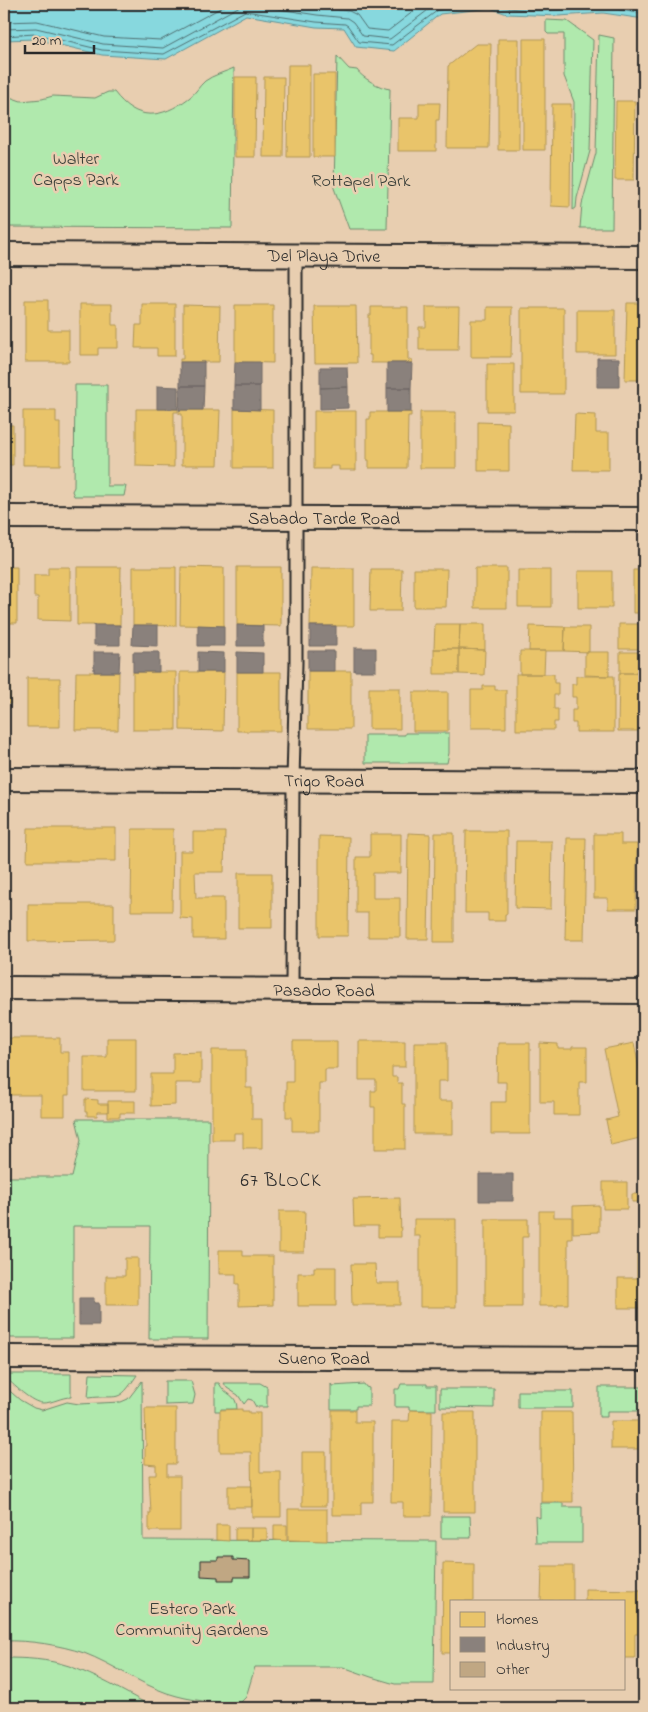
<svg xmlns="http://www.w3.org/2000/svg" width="648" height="1712" font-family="'Indie Flower',sans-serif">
  <rect width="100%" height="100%" fill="#e8ceb0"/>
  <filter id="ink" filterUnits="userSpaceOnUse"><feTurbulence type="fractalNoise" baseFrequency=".02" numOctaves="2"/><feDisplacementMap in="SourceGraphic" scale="10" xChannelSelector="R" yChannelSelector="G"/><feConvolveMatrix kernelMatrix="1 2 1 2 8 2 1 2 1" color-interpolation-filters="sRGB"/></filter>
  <g filter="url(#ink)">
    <!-- green -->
    <path fill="#b0e9ad" stroke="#6e8a6c" d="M546,20L567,21L593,40L590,151L577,198L576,208L573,210L574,102L564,76V34H548L546,32Z
      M599,35L614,38L612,228H580L582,204L596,153Z
      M337,56L349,69L357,70C362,78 380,88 390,89L387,229H349L334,188Z
      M234,68L232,228L4,227V95L21,101L42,99L53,96L95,98L108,92H114C137,122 161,119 189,98C195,94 199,86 205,81C213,75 225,72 234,68Z
      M75,385H107V486H126L124,496H74L72,491L74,487Z
      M405,733H449V753L447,763H365V735H405Z
      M76,1119H209L208,1339H149L150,1226H73V1338H4V1177H72L81,1140Z
      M4,1374H71V1397C61,1397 53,1403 43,1403C31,1403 13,1384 4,1376Z
      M90,1374L137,1375C117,1405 120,1394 88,1398Z
      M142,1381L143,1540L436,1541L434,1684H395L371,1677L343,1667H255L246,1697L240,1703C215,1703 191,1701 167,1693C138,1683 113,1664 84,1653C60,1645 29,1640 4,1641V1386L20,1400L34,1408L42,1410L67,1402L79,1404L121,1402L128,1399Z
      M165,1381H191L195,1395L193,1404L165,1405Z
      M215,1383H219C225,1396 237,1393 237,1409H221V1411H215Z
      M224,1383H260L267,1387V1407H256L252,1400L248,1399L244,1404L238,1395L227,1388Z
      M331,1384L332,1386L364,1384L366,1387L369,1388V1406H356V1409H331Z
      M401,1384H427V1386H436V1410H409V1407H395V1389H399Z
      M599,1387H644V1411H607V1417H599Z
      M440,1389H494V1408L440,1407Z
      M518,1391H573V1408H518Z
      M540,1503H563V1507H582V1543H536L535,1516L540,1518Z
      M441,1516H470L471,1538H441Z
      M4,1658C25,1658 48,1659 69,1666C97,1676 123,1691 149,1705L159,1708H4Z"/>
    <!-- water -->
    <path fill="#87d8de" stroke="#629396" d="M4,4H644V19L603,13L559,16L507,14L490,8L440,14L394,51L356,47L344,28L316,27L246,15L166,59L102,55L35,39L4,40Z"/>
    <!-- homes -->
    <path fill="#e9c46a" stroke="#b09657" d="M498,39H519V150H498Z
      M523,39H545V150H523Z
      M476,44H491L489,148H447L448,66Z
      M288,65H310V157H287Z
      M313,74H335V157H313Z
      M235,77H256L255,157H235Z
      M264,77H284L283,157H263Z
      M616,101H635L634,180H615Z
      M419,103H440L439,120H436V151H398V118H419Z
      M552,104H571L570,207L551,206Z
      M25,300H48V330H69V362H25Z
      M627,303H642V310H644V380H625Z
      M80,304H112V325H118V348H98V355H80Z
      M142,304H175V356H157V348H135L136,325H142Z
      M183,305L220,306L219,362H180V359H183Z
      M235,305H273V363L235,362Z
      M314,306H356L357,363H315Z
      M371,307H408V360H412V363H371V355H369V315H371Z
      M426,307H459L458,350H419V327H426Z
      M487,307H512L511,357H471V320H487Z
      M521,308H564V394H521Z
      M577,310H615V354H577Z
      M487,364H514V411H487Z
      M136,409H178V412H174V467L136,466Z
      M234,409L273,410V468H234Z
      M179,410H220L218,465H182V414H179Z
      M23,411H56V423H60V465H23Z
      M314,411H356V470H339V466H330V469H314Z
      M370,412H411V416H408L407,468H369V460H367V419H370Z
      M420,412H456V468H420Z
      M575,414L596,415V433H609V470H573Z
      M478,422L509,423V471H478Z
      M4,425H13V465H4Z
      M4,567H17V623H4Z
      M48,567H70V621L38,620V597H34V575H48Z
      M77,567H121L120,625H77Z
      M133,567H176V626L133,625Z
      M181,567L224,568V626L180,625Z
      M237,567H281V626L237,625Z
      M311,568H354V626H310Z
      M475,568H507V608H475Z
      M371,569H402L401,611H370Z
      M414,569H447L446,607H414Z
      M518,570H551V607H518Z
      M633,570H644V619H642V613H633Z
      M578,571H612V608H578Z
      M435,624H460L459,649H434Z
      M460,624H485V650L459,649Z
      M619,624H644V649H619Z
      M530,626L565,627L564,651H529Z
      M565,627H589V652L564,651Z
      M434,649H459V674H434Z
      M459,649L485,650L484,675L459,674Z
      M520,651H545L544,674H520Z
      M585,652H609V676L585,675Z
      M620,652H644V671H636V673H620Z
      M308,671H351V729H308Z
      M76,672H119L118,730H75Z
      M133,672H176V730H133Z
      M180,672H224L223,731L180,730Z
      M237,672H281V731H237Z
      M619,673H644V731H618Z
      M516,674H554V683H558V695H554V709H558V722H554V730H516Z
      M576,676H614V732H576V723H572V710H576V697H572V684H576Z
      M27,678H60V727H27Z
      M10,680V704H4V727V681Z
      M483,686H495V690H506V728H471V690H483Z
      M369,688H400V729H369Z
      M413,692H448V731H413Z
      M28,828H116V861H27Z
      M132,829H173L172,911H131Z
      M466,831H507V914H505V921H488V913H465Z
      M193,832H225L224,872H195L196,898H224V939H193V919L180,918V851H193Z
      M408,833L430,834L428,939H407Z
      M435,833H454V942H434Z
      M370,834H401V873H373V898H400V937H368V913H356V857H370Z
      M594,834H621V844H637L636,909H608V898H594Z
      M319,836L349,837L348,936H319Z
      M567,838H586L584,940H565Z
      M516,841H552L551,909L515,908Z
      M238,873H272V928H238Z
      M28,904H114V940L28,941Z
      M4,1038H60V1052H69V1095H65V1116H41V1095H4Z
      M107,1038H136V1091H84V1057H107Z
      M293,1041H337V1069H325V1083H319V1131H292V1117H286V1082H293Z
      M359,1041H405V1067H392V1077H397V1083H402V1104H405V1149H375V1107H371V1091H376V1080H359Z
      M414,1042H447V1081H438V1101H453V1134H414Z
      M498,1043H530V1134H491V1102H506V1082H497Z
      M540,1043L558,1044V1049H572V1047H587V1082H579V1115H554V1102H540Z
      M634,1043L644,1092V1137L611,1145L606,1120L618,1117L604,1049Z
      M212,1050H246V1088H252V1119H262V1148H243V1133H234V1140H212Z
      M201,1052V1083H175V1105L151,1106V1074H173V1053Z
      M85,1099L98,1100V1104H108V1112H97V1116H87V1112H85Z
      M108,1101H135V1113H120V1117H108Z
      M603,1182H627V1209H603Z
      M632,1194H644V1202H632Z
      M400,1198L401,1237H378V1226H354L353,1199Z
      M599,1205V1232L573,1233V1206Z
      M279,1211H305L304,1252H279Z
      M539,1211H554V1217H572V1239H568V1304H558V1306H539Z
      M414,1219H456V1307H420V1236H414Z
      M485,1219H528V1237H522V1307H485Z
      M219,1250H243V1256H273V1305L239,1306V1284H236V1274H219Z
      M637,1254H644V1308H618V1278H637Z
      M125,1258H138V1305H106V1276H125Z
      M351,1264H375L376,1283H400V1305H352Z
      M314,1267H336V1306H298V1273H314Z
      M145,1408H176V1464H167V1476H180V1531H149V1513H151L149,1475H156V1465L145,1464V1446H146Z
      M242,1409V1411H249V1413H260V1472H281V1517H252L251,1452H220V1410Z
      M332,1410H355V1422H373V1502H361V1515H332Z
      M410,1410L432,1411L431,1516H403V1502H391L392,1421H409Z
      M443,1412H475V1512H443Z
      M541,1412H572L573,1502H541Z
      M611,1421H640V1449H611Z
      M302,1452H326V1506H302Z
      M228,1486H252V1507H228Z
      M288,1509H327V1541L288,1540Z
      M216,1525H229V1541L216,1540Z
      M274,1525H287V1541L274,1540Z
      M235,1528H251V1540H235Z
      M251,1528H267V1540H251Z
      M443,1563L474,1564V1601H452V1653H442Z
      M542,1566H573V1601H541Z
      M585,1589L643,1590V1612H638V1618H641V1634H635V1658H624V1620L626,1621L624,1619V1601H585Z"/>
    <!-- industry -->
    <path fill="#8a817c" stroke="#6e6764" d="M597,358H619V387H597Z
      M180,362H204V386H180Z
      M235,362H260V386H234Z
      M387,363H412L411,388H387Z
      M320,367H347L348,387L320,388Z
      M157,386L178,387V409H157Z
      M180,386H204L203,410H179Z
      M234,386H260V410L234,409Z
      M348,387V408L320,409V388Z
      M387,388H411V412H387Z
      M94,625H120V645H94Z
      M133,625H158V646L132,645Z
      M198,625L224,626V646H198Z
      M237,625L263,626V646H237Z
      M310,626H336V646H310Z
      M354,648H376V671H354Z
      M308,651H334V671H308Z
      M94,652H120L119,672H94Z
      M133,652H159V672H133Z
      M198,652L224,653V672H198Z
      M237,652L263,653V672H237Z
      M479,1174H513V1201H479Z
      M79,1298H94V1303H99V1325H79Z"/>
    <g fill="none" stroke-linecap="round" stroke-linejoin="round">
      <!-- shore -->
      <path stroke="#507073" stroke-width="1" d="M292,4L349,11L357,15L367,29L388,31L423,4
        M492,4C528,15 565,8 601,8C615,8 630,12 644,14
        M4,22L37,21L104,37L161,40L228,4
        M4,29L36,28L103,44L163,48L240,6L246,4L317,15L347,18L353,22L363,36L390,39L436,4
        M4,36L35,34L102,50L164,54L245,11L316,22L345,24L348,26L359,42L392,45L438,10L485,4"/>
    </g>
    <!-- building -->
    <path fill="#c0a783" stroke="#2b2b2b" d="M218,1557H233V1560L250,1561V1577H234V1580H218V1577L201,1576V1560H218Z"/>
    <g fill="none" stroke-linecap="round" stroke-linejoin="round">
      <!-- service casing -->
      <g stroke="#2b2b2b" stroke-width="15">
        <path id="service" d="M292,989L293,780L296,663V255"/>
      </g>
      <!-- minor casing -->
      <g stroke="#2b2b2b" stroke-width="26">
        <g id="minor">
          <path id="s1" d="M4,254L644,257"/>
          <path id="s2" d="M4,517L644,519"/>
          <path id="s3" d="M4,779L644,782"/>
          <path id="s4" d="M4,988L644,992"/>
          <path id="s5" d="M4,1357L644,1359"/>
        </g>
      </g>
      <!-- service -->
      <use href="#service" stroke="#e8ceb0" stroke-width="11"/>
      <!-- minor -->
      <use href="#minor" stroke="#e8ceb0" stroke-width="22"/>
    </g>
  </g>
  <g text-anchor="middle" stroke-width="5" stroke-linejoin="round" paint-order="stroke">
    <!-- park labels -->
    <g font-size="18" fill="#383e38" stroke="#e8ceb0">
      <text x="76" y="164">Walter<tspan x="76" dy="21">Capps Park</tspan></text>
      <text x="361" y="186">Rottapel Park</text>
      <text x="192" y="1614">Estero Park<tspan x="192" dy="21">Community Gardens</tspan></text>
    </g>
    <!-- street labels -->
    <g font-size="18" fill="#2b2b2b" stroke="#e8ceb0">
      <text dy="6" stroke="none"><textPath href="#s1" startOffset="320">Del Playa Drive</textPath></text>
      <text dy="6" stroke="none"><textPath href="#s2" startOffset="320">Sabado Tarde Road</textPath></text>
      <text dy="6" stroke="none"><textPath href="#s3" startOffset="320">Trigo Road</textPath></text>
      <text dy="6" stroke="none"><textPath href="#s4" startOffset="320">Pasado Road</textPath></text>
      <text dy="6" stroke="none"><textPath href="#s5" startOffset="320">Sueno Road</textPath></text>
    </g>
    <!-- neighbourhood labels -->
    <g font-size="19" letter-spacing="1" fill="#2b2b2b" stroke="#e8ceb0">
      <text x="281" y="1186">67 BLOCK</text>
    </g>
  </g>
  <!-- margin -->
  <rect width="648" height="1712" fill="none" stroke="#e8ceb0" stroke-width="20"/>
  <rect x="10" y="10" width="628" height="1692" fill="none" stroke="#2b2b2b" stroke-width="2" filter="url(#ink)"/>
  <!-- legend -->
  <rect x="450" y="1600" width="175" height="90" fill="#e8ceb0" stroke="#9c8d7b"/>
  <rect x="460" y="1612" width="25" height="15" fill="#e9c46a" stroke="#9c8d7b"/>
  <text x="496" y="1624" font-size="15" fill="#2b2b2b">Homes</text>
  <rect x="460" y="1637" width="25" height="15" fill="#8a817c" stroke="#9c8d7b"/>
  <text x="496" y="1650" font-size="15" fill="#2b2b2b">Industry</text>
  <rect x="460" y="1662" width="25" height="15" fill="#c0a783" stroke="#9c8d7b"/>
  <text x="496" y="1674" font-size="15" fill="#2b2b2b">Other</text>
  <!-- scale -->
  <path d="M25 45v8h69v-8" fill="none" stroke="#2b2b2b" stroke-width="2.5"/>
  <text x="32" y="45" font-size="15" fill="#2b2b2b" stroke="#e8ceb0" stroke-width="4" paint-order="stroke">20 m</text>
</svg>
